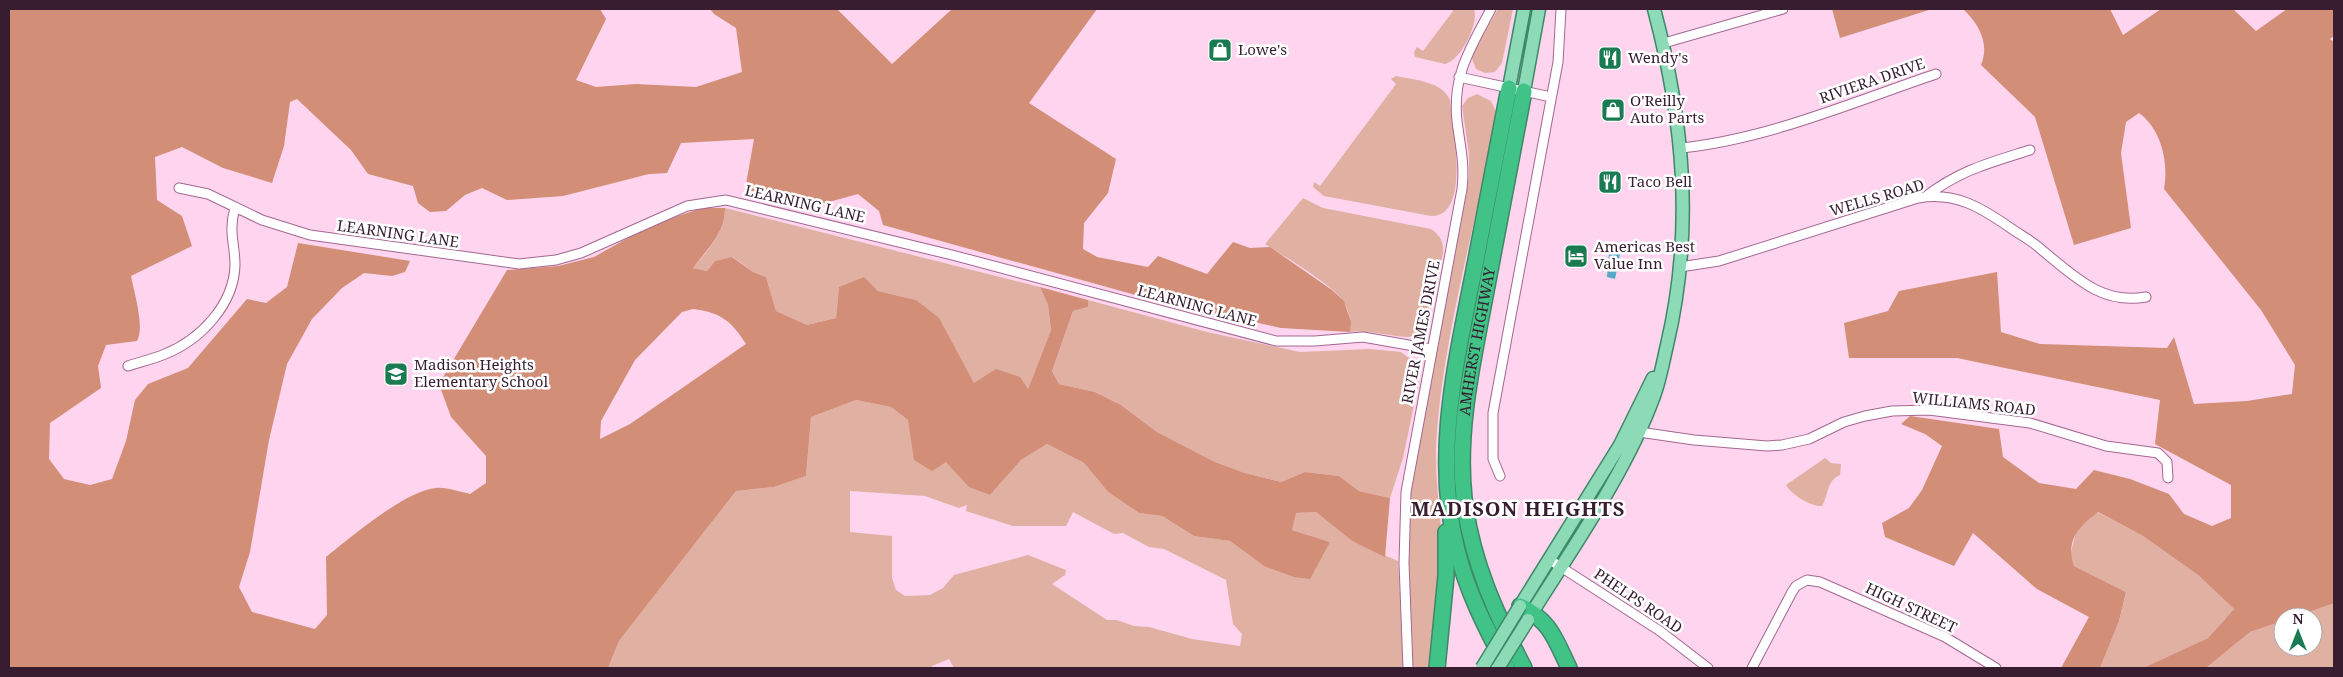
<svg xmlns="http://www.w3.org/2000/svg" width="2343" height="677" font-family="'Noto Serif',serif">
  <rect width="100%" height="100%" fill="#fed4ef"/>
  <!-- green -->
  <path fill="#e0b1a2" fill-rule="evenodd" d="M1450,9H1474C1479,24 1461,60 1445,64L1415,57L1414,52L1417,47L1423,51L1453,11Z
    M1498,9H1513L1502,63L1495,72L1485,73L1476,69L1472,59V54Z
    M1396,76C1414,80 1442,81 1450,100C1452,123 1472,217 1431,216L1324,196L1313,187L1314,182L1320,186L1396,84L1391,79Z
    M1477,94L1491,101L1497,114C1477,219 1446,324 1437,430C1433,472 1441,513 1443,555C1444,591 1437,632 1434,668H1412L1408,575V499L1469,177V154L1462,106L1468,98Z
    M1303,198L1323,208L1431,229C1440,235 1444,242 1443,253C1439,271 1431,338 1407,337C1387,336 1370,330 1350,332C1351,322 1349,311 1344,302C1335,286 1282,255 1265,244Z
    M725,208L1040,287L1048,305L1051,330L1028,389L974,383L962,362L916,300L878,291L864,278L839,287L836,318L807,325L776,311L766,277L753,272L733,257L715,261L707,271L693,268C708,250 725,233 725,208Z
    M1088,300L1207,332L1300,352L1370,349L1401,352L1414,362L1419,381L1403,458L1390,498L1359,491L1339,476L1305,472L1281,482L1245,473L1215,462L1157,432L1121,405L1095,392L1059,384L1052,371L1073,311L1088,307Z
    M856,400L891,407L908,420L969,486L990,495L1021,460L1047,444L1084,463L1108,492L1139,513L1162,516L1194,536L1230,541L1264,566L1330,542L1292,530L1295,513L1316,512L1352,541L1398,561L1404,668H954L949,659L932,666V668H608L619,641L736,491L774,487L806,476L811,417ZM850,491L925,496L959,508L967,505L966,511L1013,526H1066L1073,512L1114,534L1123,533L1149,547L1164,549L1226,580L1233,624L1242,634L1240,646L1192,639L1149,627L1134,626L1117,620H1107L1052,584L1065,575L1066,570L1028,555L954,575L943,588L930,595L905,596L896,590L892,578V536L850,532Z
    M1825,458L1831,463L1841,464L1840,475C1826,481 1829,495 1822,506C1811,507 1791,494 1786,485Z
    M2097,512L2143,536L2198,575L2234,609L2208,638L2143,668H2100L2119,621L2126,592L2074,566L2070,556L2077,528Z
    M2330,603H2334V668H2206L2250,632L2283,621V647H2313V617H2294Z"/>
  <!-- forest -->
  <path fill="#d28e76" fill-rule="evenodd" d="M9,9H600L606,19L576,80L596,87L636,84L696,87L742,72L736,28L714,14L710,9H837L892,64L952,9H1097L1029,103L1116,159L1108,193L1084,223L1083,249L1097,257L1148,267L1158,256L1207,274L1233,242L1250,248L1270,247L1332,290L1344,301L1351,322L1350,332L1281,328L1150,299L883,225L879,211L858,194L814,206L745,190L754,139L681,143L667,173L649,174L563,196L507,200L482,188L465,195L446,211L430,212L418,203L413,186L368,174L351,150L297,99L290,102L284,146L272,183L223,168L182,147L155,157L157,200L182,216L192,246L131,276C134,292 145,328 137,341L106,345L98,366L101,388L50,423L49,459L64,479L90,485L112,479L126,441L135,400L148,384L188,368L247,299L266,303L287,287L298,243L410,261L405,272L392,276L364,273L342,288L312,319L287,364L269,440L250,552L239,587L252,612L315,629L327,615L326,557C350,538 406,490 436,488C447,487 460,492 470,494L486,483V456L451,417L439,384L507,270L558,266L594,257L651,225L702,208H725C725,234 707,249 693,268L707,271L715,261L732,257L753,272L766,277L776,311L807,325L836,318L839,287L864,277L878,291L916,300L939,318L974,383L996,369L1020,377L1028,389L1051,330L1048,305L1040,287L1088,300V307L1073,311L1052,371L1059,384L1095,392L1121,405L1157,432L1215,462L1245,473L1281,482L1305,472L1339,476L1359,491L1390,498L1385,557L1352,541L1316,512L1296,513L1292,530L1330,542L1310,579L1294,577L1264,566L1230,541L1194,536L1162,516L1139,513L1108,492L1084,463L1047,444L1021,460L990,495L969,487L946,462L932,471L914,460L908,420L891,407L856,400L811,417L806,476L774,487L736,491L619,641L608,668H9ZM693,309C721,312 732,322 746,344L630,424L600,439L601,421L635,360L682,312Z
    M1832,9H1932L1840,38Z
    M1963,9H2110L2123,35L2161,9H2233L2256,31L2287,9H2334V36L2330,39L2334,42V603L2294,617H2283V621L2250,632L2206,668H2143L2208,638L2234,609L2198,575L2143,536L2098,512C2079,526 2065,541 2074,566L2126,592L2119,621L2100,668H2061L2089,617L2037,589L1973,533L1954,566L1885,537L1882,523L1909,508L1922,490L1942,446L1925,434L1901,424L1910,416L1999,429L2003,457L2039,483L2076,489L2094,470L2130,479L2169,494L2184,514L2212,526L2231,518V485L2155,444L2160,400L1957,358H1849L1844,323L1888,311L1899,291L1997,272L2001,332L2040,344L2167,348L2174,337L2194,404L2247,401L2292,394L2295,365L2261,310L2164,189C2169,162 2161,129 2139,113L2126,122L2121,153L2131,228L2074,245L2035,117L1981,65C1990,44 1979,24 1963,9Z"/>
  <!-- water -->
  <path fill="#54aac4" d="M1609,253L1620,254L1615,279L1607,277Z"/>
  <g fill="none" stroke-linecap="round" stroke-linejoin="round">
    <!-- street casing -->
    <g stroke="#a56791" stroke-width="11">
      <path id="street" d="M1664,43L1783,9
        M1459,77L1551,97
        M1681,148C1768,139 1853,102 1936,74
        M179,188L208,194L262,220L310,235L519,264L556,260L581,253L687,206L726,200L952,255L1276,341H1315L1363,337L1431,349
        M1925,197C1960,170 1989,163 2030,150
        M1680,267L1719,261L1918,198C1955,191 1982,208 2012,229C2022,236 2034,242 2043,251C2075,277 2102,305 2146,297
        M128,366C140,362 153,359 165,354C200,340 234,305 235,265C235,244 228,231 235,208
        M1639,432L1694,440L1767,446L1782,445L1809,439L1844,422L1865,416L1892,411L1929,410L2030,423L2106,446L2158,453L2167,462L2168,478
        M1500,476L1493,459V413L1558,62L1561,9
        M1550,560L1660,631L1708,668
        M1408,668L1404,563L1406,492L1462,189C1465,163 1460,146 1457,121C1452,75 1471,47 1491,9
        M1752,668L1792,592L1796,586L1807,580L1820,582L1945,637L1996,668"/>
    </g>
    <!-- primary casing -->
    <g stroke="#3e8868" stroke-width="15">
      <path id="primary" d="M1509,88L1524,9
        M1524,91L1539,9
        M1520,606L1620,445L1653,378
        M1528,619C1571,550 1626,473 1654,396C1660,380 1663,362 1667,345C1694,230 1684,122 1654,9"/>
    </g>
    <!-- highway casing -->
    <g stroke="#3e8868" stroke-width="18">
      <g id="highway">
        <path d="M1520,606C1551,621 1555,639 1569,668"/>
        <path d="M1437,668L1446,576V532"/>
        <path d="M1507,668C1487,630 1467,592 1457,550C1433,456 1456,363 1474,270C1486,209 1497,148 1509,88"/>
        <path id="s1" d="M1524,668C1496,614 1471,560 1464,498C1457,433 1471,370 1483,307C1496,235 1510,163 1524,91"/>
      </g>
    </g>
    <!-- street -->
    <use href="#street" stroke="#fff" stroke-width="9"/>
    <!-- primary -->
    <use href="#primary" stroke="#8ddab7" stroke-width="12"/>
    <!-- highway -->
    <use href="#highway" stroke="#41c287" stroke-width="15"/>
    <!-- primary-bridge casing -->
    <g stroke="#3e8868" stroke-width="15" stroke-linecap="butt">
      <path id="primary-bridge" d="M1482,668L1520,606
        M1498,668L1528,620"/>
    </g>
    <!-- primary-bridge -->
    <use href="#primary-bridge" stroke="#8ddab7" stroke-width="12"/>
  </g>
  <!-- icons -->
  <defs>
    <g id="shop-square" transform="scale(1.25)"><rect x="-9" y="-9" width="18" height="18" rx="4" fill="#1a7a51" stroke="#fff"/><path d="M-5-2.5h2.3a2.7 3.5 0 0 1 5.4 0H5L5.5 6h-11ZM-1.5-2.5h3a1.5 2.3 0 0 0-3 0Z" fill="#fff"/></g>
    <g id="restaurant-square" transform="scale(1.25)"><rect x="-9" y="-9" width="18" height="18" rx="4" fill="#1a7a51" stroke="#fff"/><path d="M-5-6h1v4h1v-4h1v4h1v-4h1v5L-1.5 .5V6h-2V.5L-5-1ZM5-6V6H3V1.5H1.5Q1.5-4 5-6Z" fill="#fff"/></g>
    <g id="hotel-square" transform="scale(1.25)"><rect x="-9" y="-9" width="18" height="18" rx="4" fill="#1a7a51" stroke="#fff"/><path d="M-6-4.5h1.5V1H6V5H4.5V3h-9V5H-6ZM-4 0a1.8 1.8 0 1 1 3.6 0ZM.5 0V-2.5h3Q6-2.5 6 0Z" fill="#fff"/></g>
    <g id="school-square" transform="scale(1.25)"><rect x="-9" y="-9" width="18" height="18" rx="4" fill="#1a7a51" stroke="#fff"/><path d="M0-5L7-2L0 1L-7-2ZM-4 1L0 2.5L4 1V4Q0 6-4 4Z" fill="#fff"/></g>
  </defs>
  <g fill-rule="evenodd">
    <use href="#shop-square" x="1220" y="50"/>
    <use href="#restaurant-square" x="1610" y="58"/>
    <use href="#shop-square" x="1613" y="110"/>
    <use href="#restaurant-square" x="1610" y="182"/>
    <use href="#hotel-square" x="1576" y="256"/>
    <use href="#school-square" x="396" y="374"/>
  </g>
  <g text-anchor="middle" stroke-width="5" stroke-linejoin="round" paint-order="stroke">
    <!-- poi labels -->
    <g font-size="15" fill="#371d2f" stroke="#fff" text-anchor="start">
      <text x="1238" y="55">Lowe's</text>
      <text x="1628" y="63">Wendy's</text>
      <text x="1630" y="106">O'Reilly<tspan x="1630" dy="17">Auto Parts</tspan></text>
      <text x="1628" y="187">Taco Bell</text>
      <text x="1594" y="252">Americas Best<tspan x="1594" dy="17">Value Inn</tspan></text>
      <text x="414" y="370">Madison Heights<tspan x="414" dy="17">Elementary School</tspan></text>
    </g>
    <!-- street labels -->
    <g font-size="15" fill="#371d2f" stroke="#fff">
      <text transform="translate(1872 81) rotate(-19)" y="5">RIVIERA DRIVE</text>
      <text transform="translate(1877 198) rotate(-16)" y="5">WELLS ROAD</text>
      <text transform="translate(805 204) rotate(13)" y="5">LEARNING LANE</text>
      <text transform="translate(398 234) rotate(8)" y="5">LEARNING LANE</text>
      <text transform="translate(1197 306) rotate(15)" y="5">LEARNING LANE</text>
      <text transform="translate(1421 332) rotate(-79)" y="5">RIVER JAMES DRIVE</text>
      <text dy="5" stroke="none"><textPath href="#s1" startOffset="339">AMHERST HIGHWAY</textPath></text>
      <text transform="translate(1974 404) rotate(6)" y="5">WILLIAMS ROAD</text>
      <text transform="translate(1638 601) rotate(34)" y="5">PHELPS ROAD</text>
      <text transform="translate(1911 608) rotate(25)" y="5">HIGH STREET</text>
    </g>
    <!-- district labels -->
    <g font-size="20" font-weight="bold" letter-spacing="1" fill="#371d2f" stroke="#fff">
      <text x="1518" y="516">MADISON HEIGHTS</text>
    </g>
  </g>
  <!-- border -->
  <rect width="2343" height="677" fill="none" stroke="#371d2f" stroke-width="20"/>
  <!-- north arrow -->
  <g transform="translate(2298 632)"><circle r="24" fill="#ffffff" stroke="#afa5ac"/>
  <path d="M0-4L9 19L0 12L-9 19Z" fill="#1a7a51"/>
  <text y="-8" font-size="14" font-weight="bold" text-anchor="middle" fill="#371d2f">N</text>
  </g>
</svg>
